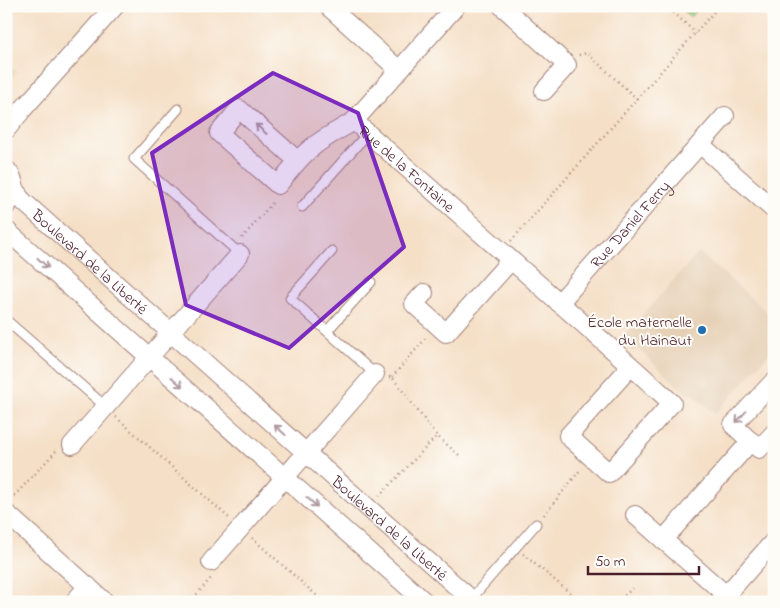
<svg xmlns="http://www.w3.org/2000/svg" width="780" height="608" font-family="'Indie Flower',sans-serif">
  <rect width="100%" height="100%" fill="#fdfcf7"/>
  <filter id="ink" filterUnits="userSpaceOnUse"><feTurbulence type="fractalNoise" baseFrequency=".02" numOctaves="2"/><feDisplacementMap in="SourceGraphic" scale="10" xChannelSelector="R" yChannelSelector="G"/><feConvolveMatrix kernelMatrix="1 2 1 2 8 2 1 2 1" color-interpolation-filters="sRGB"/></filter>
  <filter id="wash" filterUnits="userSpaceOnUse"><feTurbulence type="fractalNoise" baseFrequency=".0096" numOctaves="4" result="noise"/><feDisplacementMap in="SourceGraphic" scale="20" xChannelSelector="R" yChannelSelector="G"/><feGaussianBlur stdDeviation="1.12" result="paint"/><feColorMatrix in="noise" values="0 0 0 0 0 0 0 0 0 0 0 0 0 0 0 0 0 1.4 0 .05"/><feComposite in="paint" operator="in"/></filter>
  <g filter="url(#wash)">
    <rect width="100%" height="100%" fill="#f5dfc6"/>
    <!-- built -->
    <path fill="#e6d0b5" d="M6,61L17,72L6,84Z
      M699,252L774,318V348L715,414L692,393L689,396L637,348L633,352L619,341Z"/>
    <!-- green -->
    <path fill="#97cd7f" stroke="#707655" d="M679,6H700L690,17Z"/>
  </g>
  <g filter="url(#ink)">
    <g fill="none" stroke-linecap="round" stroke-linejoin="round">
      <!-- lane casing -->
      <g stroke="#a07f78" stroke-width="11">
        <path id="lane" d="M178,109L134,159L240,254
          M302,207L368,133
          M332,251L290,298L375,374
          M6,320L106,407
          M327,331L371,282
          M471,599L536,524"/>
      </g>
      <!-- street casing -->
      <g stroke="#a07f78" stroke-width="20">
        <g id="street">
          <path d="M328,6L399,70"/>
          <path d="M502,6L567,65L544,91"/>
          <path d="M354,121L456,6"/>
          <path d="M6,130L23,109L115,6"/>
          <path d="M700,144L774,210"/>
          <path id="s1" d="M298,161L239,109L219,133L278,185C288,173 298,159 310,149C323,138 339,130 354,121L631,366L672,403L609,473L568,436L631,366"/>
          <path d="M6,169C17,180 16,195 6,206"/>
          <path id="s2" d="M14,185L19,197L25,203L474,602"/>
          <path d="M6,230L425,602"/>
          <path d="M424,293L414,304L446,333L511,260"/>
          <path id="s3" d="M559,303L725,116"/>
          <path d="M774,381L733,425L759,449L774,433"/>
          <path d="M72,445L240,254"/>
          <path d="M6,513L105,602"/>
          <path d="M635,515L726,595"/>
          <path d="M663,540L751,441"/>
          <path d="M211,562L375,374"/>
          <path d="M74,602L88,586"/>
          <path d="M720,602L774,541"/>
        </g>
      </g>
      <!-- path -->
      <path stroke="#a07f78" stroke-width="2.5" stroke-dasharray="1 4" stroke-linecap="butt" d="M666,6L696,33
        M579,55L587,53L637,99
        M242,238L274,201
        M511,241L719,6
        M389,377H392L437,436L459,455
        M392,377L427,337
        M116,417L229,518
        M9,496L15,495L57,450
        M379,496L437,436
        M544,515L581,469
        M252,538L324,602
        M523,554L581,602L622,598L635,586
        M190,602L212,577"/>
      <!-- lane -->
      <use href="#lane" stroke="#fff" stroke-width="9"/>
      <!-- street -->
      <use href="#street" stroke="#fff" stroke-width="18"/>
    </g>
    <!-- one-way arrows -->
    <defs><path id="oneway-shaft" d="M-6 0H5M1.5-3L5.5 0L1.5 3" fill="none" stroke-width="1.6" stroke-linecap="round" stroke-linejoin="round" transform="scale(1.25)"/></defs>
    <g stroke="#ae9aa0">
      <use href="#oneway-shaft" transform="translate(261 129) rotate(-139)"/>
      <use href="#oneway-shaft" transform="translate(43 263) rotate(42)"/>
      <use href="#oneway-shaft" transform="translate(177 382) rotate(42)"/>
      <use href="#oneway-shaft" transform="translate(741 417) rotate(132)"/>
      <use href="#oneway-shaft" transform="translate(280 430) rotate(-138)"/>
      <use href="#oneway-shaft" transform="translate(312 502) rotate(42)"/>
    </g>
  </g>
  <!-- marked area -->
  <path fill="#7b2cbf" fill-opacity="0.2" stroke="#7b2cbf" stroke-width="4" stroke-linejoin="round" d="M273,73L358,113L404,247L289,348L186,305L152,153Z"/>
  <!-- markers -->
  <circle fill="#1f6fb2" stroke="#fdfcf7" stroke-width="2" cx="702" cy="330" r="5"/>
  <g text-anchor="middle" stroke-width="4" stroke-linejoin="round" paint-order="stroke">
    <!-- street labels -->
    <g font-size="16" fill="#4a1f2b" stroke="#fdfcf7">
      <text dy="6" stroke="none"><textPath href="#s1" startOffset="360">Rue de la Fontaine</textPath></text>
      <text dy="6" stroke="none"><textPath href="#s3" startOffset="106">Rue Daniel Ferry</textPath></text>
      <text dy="6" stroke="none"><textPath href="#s2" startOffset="109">Boulevard de la Liberté</textPath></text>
      <text dy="6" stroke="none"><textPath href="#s2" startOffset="510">Boulevard de la Liberté</textPath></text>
    </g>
    <!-- poi labels -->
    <g font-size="16" fill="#4a1f2b" stroke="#fdfcf7" text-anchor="end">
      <text x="692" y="327">École maternelle<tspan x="692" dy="18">du Hainaut</tspan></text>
    </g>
  </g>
  <!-- margin -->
  <rect width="780" height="608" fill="none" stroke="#fdfcf7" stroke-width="25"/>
  <!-- scale -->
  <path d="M588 566v8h111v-8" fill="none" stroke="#4a1f2b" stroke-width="2.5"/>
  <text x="595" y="566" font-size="15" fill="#4a1f2b" stroke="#fdfcf7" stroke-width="4" paint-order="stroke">50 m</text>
</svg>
